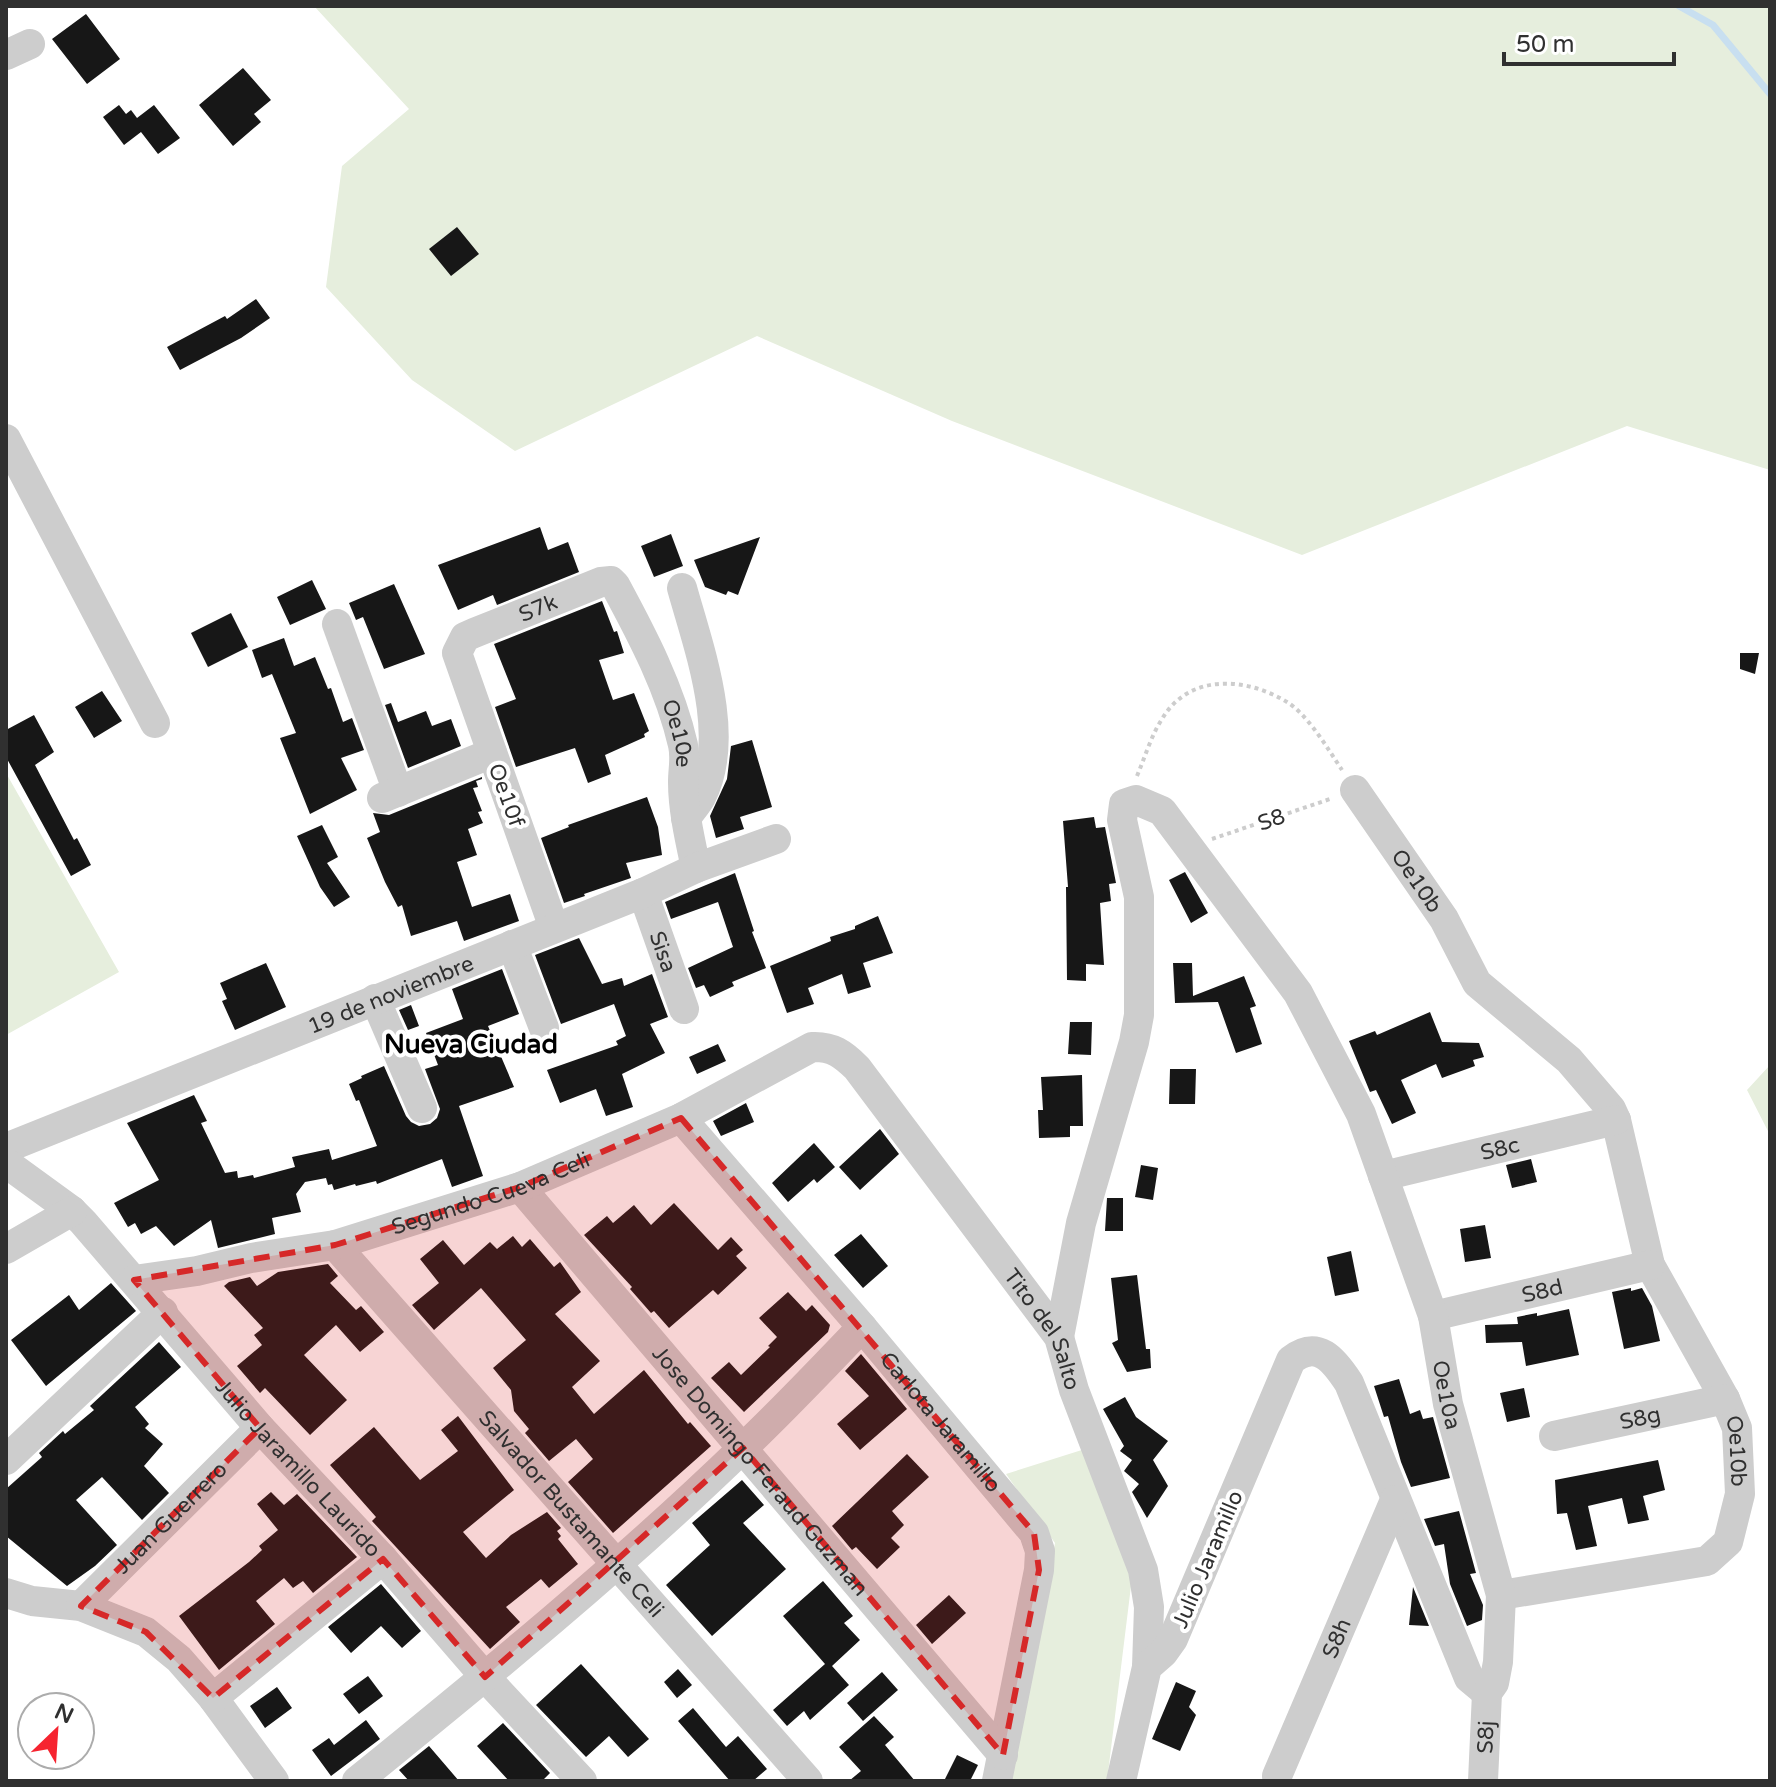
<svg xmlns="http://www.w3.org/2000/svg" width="1776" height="1787" font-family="'Varela Round',sans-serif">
  <rect width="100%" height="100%" fill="#fff"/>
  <!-- green -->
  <path fill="#e6eedd" d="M314,6H1770V470L1627,426L1302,555L952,421L757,336L515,451L412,380L326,287L342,166L409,109Z
    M6,773L119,972L6,1035Z
    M1770,1065V1135L1747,1090Z
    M1085,1449L1132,1578L1107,1781H1009L1055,1543L1006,1474Z"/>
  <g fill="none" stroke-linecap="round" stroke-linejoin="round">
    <!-- stream -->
    <path stroke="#c8dff0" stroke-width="7" d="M1679,6L1713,25L1770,94"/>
  </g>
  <!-- building -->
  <path fill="#171717" d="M86,14L120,59L87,84L52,39Z
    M243,68L271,100L254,114L261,122L233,146L199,105Z
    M119,105L126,114L131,110L137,118L154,105L180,138L158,154L141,132L124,145L103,117Z
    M457,227L479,254L451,276L429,249Z
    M256,299L270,318L241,338L180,370L167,347L225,316L227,319Z
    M540,527L548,550L568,542L579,572L497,605L493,595L458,610L438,565Z
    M671,534L683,566L654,577L641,546Z
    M760,537L738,595L728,591L726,595L705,587L694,560Z
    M312,580L326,609L290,625L277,597Z
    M394,584L425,654L384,669L363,617L356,620L349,603Z
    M602,601L614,632L617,631L624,653L599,660L613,700L634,693L649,731L644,734L645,737L605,755L611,774L588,783L575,748L516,767L495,707L516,699L494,644Z
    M231,613L248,647L208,667L191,633Z
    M284,638L294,666L315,657L328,689L331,688L343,722L352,718L364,750L341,758L357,790L310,814L280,738L296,733L272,674L262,678L252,650Z
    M1740,653H1759L1755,674L1740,669Z
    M102,691L122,721L94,738L75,707Z
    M391,703L398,722L426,711L432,726L451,719L461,746L408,768L385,705Z
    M34,715L54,752L35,765L74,840L77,838L91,865L71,876L6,757V730Z
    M752,740L772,807L740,817L744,829L716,838L710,816L727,779L731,746Z
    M482,777V779L476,781L478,787L473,788L482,811L478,812L483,823L468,829L477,855L457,862L472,907L510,894L519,921L464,941L457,921L411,936L402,905L398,907L385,882L367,838L380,832L373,813L389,815Z
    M647,797L658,827L662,855L626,863L631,878L584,894L585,896L564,903L541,838L569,827L568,825Z
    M1094,817L1096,828L1105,827L1116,883L1109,884L1111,901L1100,903L1104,965L1086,964V981L1067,980L1066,887H1068L1063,821Z
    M322,825L338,857L327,863L350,897L334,907L320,887L297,836Z
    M1185,872L1208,913L1191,923L1169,880Z
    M735,873L754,931L752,932L766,968L732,982L734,986L710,997L704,985L696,988L688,968L733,947L718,902L671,919L665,902Z
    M878,916L893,953L863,963L871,987L848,994L842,974L808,988L814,1004L787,1013L770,966L831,941L830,937L855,929V926Z
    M579,938L602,984L622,978L624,986L652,974L668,1017L650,1024L665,1053L622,1074L633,1107L606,1116L596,1089L560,1103L547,1070L618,1045L616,1041L626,1036L614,1004L561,1024L535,955Z
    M266,963L286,1007L235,1030L222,1001L227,999L220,983Z
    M1173,963H1192L1193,996L1244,976L1256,1006L1250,1008L1262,1044L1236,1053L1218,1002L1175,1003Z
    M502,969L519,1014L488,1026L514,1087L459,1106L483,1176L452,1187L442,1159L377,1184L376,1181L356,1186L355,1184L334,1190L332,1184L328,1185L326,1178L305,1182L296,1194L301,1212L272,1218L275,1234L218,1248L211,1220L174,1246L156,1226L141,1234L135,1223L128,1227L114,1203L159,1180L127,1123L194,1095L207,1121L201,1123L225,1173L237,1171L238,1178L253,1175L254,1178L295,1167L292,1157L329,1149L332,1160L377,1146L359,1100L356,1101L349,1084L362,1078L361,1076L384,1066L406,1116L411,1122L419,1126L430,1124L437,1118L440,1109L425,1069L438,1065L426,1033L463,1019L452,989Z
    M411,1005L419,1026L408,1030L399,1010Z
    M1430,1012L1442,1042L1479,1043L1484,1057L1473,1060L1475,1066L1442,1078L1436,1064L1401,1080L1416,1113L1392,1124L1376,1090L1370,1092L1349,1041L1375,1031L1377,1035Z
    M1070,1022H1092L1091,1055L1068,1054Z
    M718,1044L726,1061L697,1074L689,1057Z
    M1170,1069H1196L1195,1104H1169Z
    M1082,1075L1083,1126H1070V1137L1039,1138L1038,1110H1043L1041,1077Z
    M746,1103L754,1122L721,1136L713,1121Z
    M880,1129L899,1154L860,1190L839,1167Z
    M814,1143L835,1167L817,1183L814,1179L788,1202L772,1183Z
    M1531,1159L1537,1182L1512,1188L1506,1165Z
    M1141,1165L1158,1168L1153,1200L1135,1197Z
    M1107,1198H1123V1231H1105Z
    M674,1203L718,1250L731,1237L743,1250L736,1256L747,1268L718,1295L713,1290L669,1328L654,1311L651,1313L630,1289L632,1287L584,1235L607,1216L613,1223L634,1205L651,1225Z
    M1485,1225L1491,1258L1465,1262L1460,1229Z
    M861,1234L888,1266L863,1288L834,1255Z
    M513,1236L522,1247L530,1239L554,1267L560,1262L581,1292L555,1314L600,1361L572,1387L594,1414L644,1370L688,1424L690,1422L711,1446L613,1533L568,1482L593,1459L576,1439L549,1461L525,1433L529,1429L514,1411L511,1390L493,1368L526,1340L481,1288L434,1330L412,1305L439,1283L420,1259L443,1240L464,1265L490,1242L497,1249Z
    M1351,1251L1359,1291L1335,1296L1327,1257Z
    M328,1264L338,1276L330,1283L356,1310L361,1306L384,1332L360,1352L336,1325L304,1355L347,1400L310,1435L265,1388L260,1393L237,1366L262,1345L254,1335L263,1328L224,1286L229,1282L250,1277L257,1286L278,1272Z
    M1137,1275L1146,1349H1150L1151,1368L1127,1372L1112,1343L1118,1340L1111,1278Z
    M111,1283L136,1311L46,1386L11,1340L69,1295L79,1310Z
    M1631,1288V1291L1642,1288L1652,1306L1660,1341L1624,1349L1612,1292Z
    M788,1292L806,1311L812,1305L830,1325L828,1332L744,1412L711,1378L729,1362L741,1375L770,1347L768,1346L777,1337L759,1318Z
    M1569,1309L1579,1355L1526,1366L1522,1342L1486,1343L1485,1325L1518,1324L1517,1317L1537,1313V1316Z
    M159,1342L181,1367L135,1407L149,1424L145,1428L163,1444L144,1466L169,1493L142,1520L102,1477L76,1500L117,1545L95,1566L67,1586L6,1536V1489L42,1457L39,1453L63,1431L65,1434L94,1410L90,1406Z
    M861,1354L907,1409L860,1450L837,1424L869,1396L845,1371Z
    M1399,1379L1410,1414L1420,1410L1423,1419L1433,1417L1450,1478L1411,1487L1401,1462L1388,1416L1384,1417L1374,1386Z
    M1524,1388L1530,1417L1507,1422L1500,1393Z
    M1125,1397L1136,1417L1168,1441L1153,1460L1168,1486L1147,1518L1132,1492L1139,1484L1124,1471L1132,1460L1120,1451L1124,1446L1103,1409Z
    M458,1416L514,1490L463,1532L486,1558L511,1535L547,1512L561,1528L557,1531L561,1536L558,1539L578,1564L549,1588L541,1579L506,1607L520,1622L490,1649L372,1521L376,1517L330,1465L374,1427L420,1480L458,1451L441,1430Z
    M907,1454L929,1477L892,1511L904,1525L891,1538L900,1547L877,1569L856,1547L852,1550L832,1526Z
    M1658,1460L1665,1490L1643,1496L1649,1520L1628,1524L1622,1498L1588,1506L1597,1546L1576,1550L1567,1513L1557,1514L1555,1480Z
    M742,1480L764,1505L743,1523L786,1569L712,1636L666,1585L710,1545L692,1523Z
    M271,1492L284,1505L297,1494L357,1557L313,1593L303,1581L293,1588L284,1578L256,1601L275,1624L219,1670L179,1616L249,1562L262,1550L259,1546L278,1530L257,1504Z
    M1459,1511L1476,1573L1470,1574L1483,1605L1482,1620L1467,1626L1450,1584L1444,1544L1435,1546L1424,1519Z
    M823,1581L853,1616L844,1623L860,1640L832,1666L849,1685L810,1720L804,1711L787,1726L773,1710L825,1664L783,1616Z
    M381,1584L421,1631L402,1648L381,1626L351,1653L328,1627Z
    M1413,1587L1429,1626L1409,1625Z
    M949,1595L966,1613L932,1644L916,1625Z
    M581,1664L649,1739L628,1757L609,1736L586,1757L536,1705Z
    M678,1669L692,1685L677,1698L664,1682Z
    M882,1672L898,1690L863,1721L847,1703Z
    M368,1676L383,1696L359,1714L343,1694Z
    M1176,1682L1196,1691L1189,1707L1196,1715L1180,1751L1152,1739Z
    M277,1687L292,1708L265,1728L250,1706Z
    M693,1708L726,1747L738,1736L767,1769L753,1781H730L678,1721Z
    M874,1716L894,1737L885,1745L915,1781H849L861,1771L839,1747Z
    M366,1720L380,1739L331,1776L312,1750L329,1738L334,1745Z
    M503,1723L550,1773L542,1781H509L477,1746Z
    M429,1746L459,1781H409L399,1770Z
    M957,1755L978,1765L970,1781H944Z"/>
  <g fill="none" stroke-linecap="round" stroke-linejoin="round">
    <!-- path -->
    <path stroke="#cdcdcd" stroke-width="4" stroke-dasharray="4 4" stroke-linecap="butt" d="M1137,776C1145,757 1151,736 1162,719C1189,673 1246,677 1287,702C1308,715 1328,749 1342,770
      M1212,839L1333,798"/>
    <!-- minor -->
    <g stroke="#cdcdcd" stroke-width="30">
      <path d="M6,55L30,44"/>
      <path d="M6,439L155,723"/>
      <path d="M682,588C699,649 732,737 701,797C697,804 691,811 686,818"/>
      <path d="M337,624L398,792"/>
      <path id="s1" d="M1355,790L1444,919L1477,983L1569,1060L1611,1109L1616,1120L1650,1265L1725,1399L1737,1428L1740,1494L1728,1542L1707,1561L1501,1595"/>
      <path d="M382,798L492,753"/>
      <path id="s2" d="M643,893L684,1009"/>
      <path id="s3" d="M554,928L457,653L465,637L474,633L601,582L611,581L615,585C642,635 670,688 683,745C686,758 683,769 683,782C683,810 690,840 696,868"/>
      <path d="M512,945L544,1028"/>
      <path d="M375,999L422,1108"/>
      <path id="s4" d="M681,1118L862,1327L1034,1533L1040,1551L1039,1570L997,1781"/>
      <path id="s5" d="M6,1148L643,893L696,868L776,839"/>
      <path id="s6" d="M6,1163L72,1211L83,1222L260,1428L383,1559L485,1677L582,1781"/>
      <path id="s7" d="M1383,1176L1616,1120"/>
      <path id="s8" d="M520,1187L1003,1755"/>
      <path id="s9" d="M335,1245L808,1781"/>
      <path d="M6,1249L72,1211"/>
      <path id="s10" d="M134,1280L197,1271L251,1258L335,1245L520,1187L681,1118L812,1047C832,1046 843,1054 857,1068L1059,1337L1074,1390L1143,1570L1149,1607L1147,1667"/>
      <path id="s11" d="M1433,1316L1650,1265"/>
      <path id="s12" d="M1059,1337L1081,1223L1134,1042L1139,1015V897L1122,820L1124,804L1136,800L1162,811L1298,993L1361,1114L1433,1316L1448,1404L1501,1595L1498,1662L1494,1683L1487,1693L1469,1678L1349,1383C1334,1360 1318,1339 1291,1360L1173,1639L1163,1653L1147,1667L1121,1781"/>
      <path id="s13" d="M1554,1436L1725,1399"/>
      <path d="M6,1460L163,1312"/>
      <path d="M6,1593L32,1601L81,1606L146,1632L179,1659L213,1698L274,1781"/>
      <path id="s14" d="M81,1606L260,1428"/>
      <path d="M213,1698L383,1559"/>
      <path id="s15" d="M1277,1776L1395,1500"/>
      <path d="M357,1781C489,1674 621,1566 743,1448C784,1409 823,1368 862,1327"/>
      <path id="s16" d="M1483,1781L1487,1693"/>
    </g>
  </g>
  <!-- marked area -->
  <path fill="#d62828" fill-opacity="0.2" stroke="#d62828" stroke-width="6" stroke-dasharray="16 10" stroke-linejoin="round" d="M681,1118L1034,1533L1039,1570L1003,1755L743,1448L485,1677L383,1559L213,1698L146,1632L81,1606L260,1428L134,1280L335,1245L520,1187Z"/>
  <g text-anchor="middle" stroke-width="8" stroke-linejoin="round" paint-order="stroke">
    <!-- street labels -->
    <g font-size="22" fill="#303030" stroke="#fff">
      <text dy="8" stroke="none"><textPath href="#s3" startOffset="388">S7k</textPath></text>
      <text dy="8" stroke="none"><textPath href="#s3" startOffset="634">Oe10e</textPath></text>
      <text transform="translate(507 795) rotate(70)" y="8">Oe10f</text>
      <text transform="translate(1271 819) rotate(-19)" y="8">S8</text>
      <text dy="8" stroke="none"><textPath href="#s1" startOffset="110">Oe10b</textPath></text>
      <text dy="8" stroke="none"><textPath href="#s2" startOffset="62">Sisa</textPath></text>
      <text dy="8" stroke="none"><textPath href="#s5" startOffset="414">19 de noviembre</textPath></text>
      <text dy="8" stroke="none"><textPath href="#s7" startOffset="120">S8c</textPath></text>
      <text dy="8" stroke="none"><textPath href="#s10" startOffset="368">Segundo Cueva Celi</textPath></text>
      <text dy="8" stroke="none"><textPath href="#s11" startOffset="112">S8d</textPath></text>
      <text dy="8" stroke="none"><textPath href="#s10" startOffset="1096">Tito del Salto</textPath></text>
      <text dy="8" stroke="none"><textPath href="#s12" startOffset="1244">Oe10a</textPath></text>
      <text dy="8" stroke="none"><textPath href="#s13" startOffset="88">S8g</textPath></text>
      <text dy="8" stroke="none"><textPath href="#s4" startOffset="400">Carlota Jaramillo</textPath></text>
      <text dy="8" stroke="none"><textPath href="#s1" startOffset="782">Oe10b</textPath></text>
      <text dy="8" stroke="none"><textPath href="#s6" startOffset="424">Julio Jaramillo Laurido</textPath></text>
      <text dy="8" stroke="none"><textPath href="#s8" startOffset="372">Jose Domingo Feraud Guzman</textPath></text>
      <text dy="8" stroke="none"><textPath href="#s9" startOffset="358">Salvador Bustamante Celi</textPath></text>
      <text dy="8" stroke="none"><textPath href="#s14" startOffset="126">Juan Guerrero</textPath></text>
      <text transform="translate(1207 1559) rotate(-67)" y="8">Julio Jaramillo</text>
      <text dy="8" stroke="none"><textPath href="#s15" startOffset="150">S8h</textPath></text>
      <text dy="8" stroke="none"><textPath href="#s16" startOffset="44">S8j</textPath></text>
    </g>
    <!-- quarter labels -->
    <g font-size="26" font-weight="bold" fill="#000" stroke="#fff">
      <text x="471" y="1053">Nueva Ciudad</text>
    </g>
  </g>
  <!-- border -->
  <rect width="1776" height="1787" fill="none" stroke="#303030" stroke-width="16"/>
  <!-- north arrow -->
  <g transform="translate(56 1731) rotate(25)"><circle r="38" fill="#ffffff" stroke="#acacac" stroke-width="2"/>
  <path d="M0-6L14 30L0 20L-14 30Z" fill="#f62430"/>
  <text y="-12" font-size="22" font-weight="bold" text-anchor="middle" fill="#303030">N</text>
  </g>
  <!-- scale -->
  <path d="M1504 52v12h170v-12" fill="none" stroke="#303030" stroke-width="4"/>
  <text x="1516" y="52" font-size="24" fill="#303030" stroke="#ffffff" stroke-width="6" paint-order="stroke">50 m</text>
</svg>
